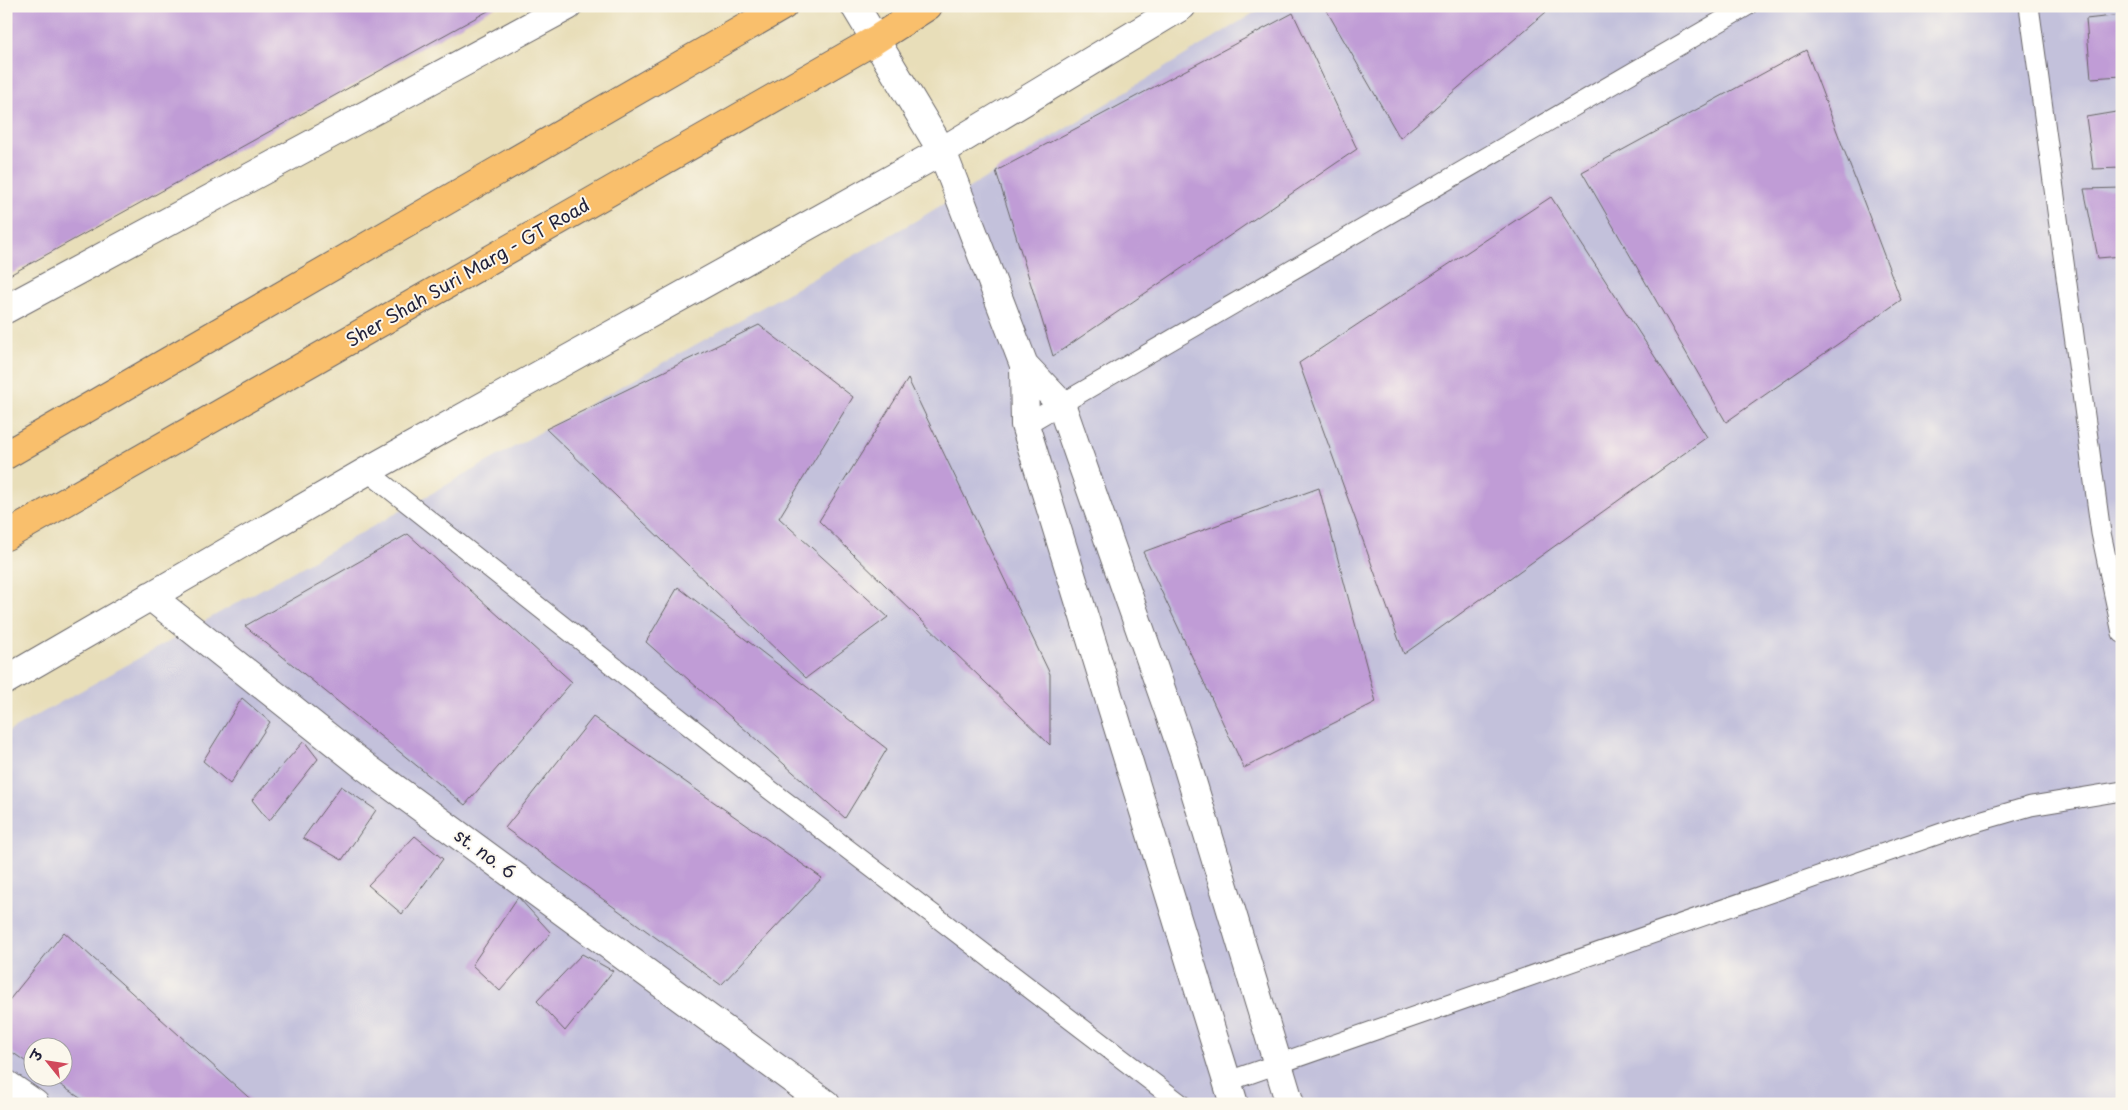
<svg xmlns="http://www.w3.org/2000/svg" width="2128" height="1110" font-family="'Playpen Sans','Playpen Sans Deva',sans-serif">
  <rect width="100%" height="100%" fill="#fbf7ec"/>
  <filter id="ink" filterUnits="userSpaceOnUse"><feTurbulence type="fractalNoise" baseFrequency=".02" numOctaves="2"/><feDisplacementMap in="SourceGraphic" scale="10" xChannelSelector="R" yChannelSelector="G"/><feConvolveMatrix kernelMatrix="1 2 1 2 8 2 1 2 1" color-interpolation-filters="sRGB"/></filter>
  <filter id="wash" filterUnits="userSpaceOnUse"><feTurbulence type="fractalNoise" baseFrequency=".0096" numOctaves="4" result="noise"/><feDisplacementMap in="SourceGraphic" scale="20" xChannelSelector="R" yChannelSelector="G"/><feGaussianBlur stdDeviation="1.12" result="paint"/><feColorMatrix in="noise" values="0 0 0 0 0 0 0 0 0 0 0 0 0 0 0 0 0 1.4 0 .05"/><feComposite in="paint" operator="in"/></filter>
  <g filter="url(#wash)">
    <rect width="100%" height="100%" fill="#e8deb9"/>
    <!-- industrial -->
    <path fill="#c3c1db" fill-rule="evenodd" d="M1265,6H2122V1104H6V733L917,220ZM32,1048H62V1078H32Z"/>
    <g id="blocks">
      <!-- building -->
      <path fill="#c09cd6" d="M6,6H497L6,277Z
        M1324,6H1553L1400,138Z
        M1293,13L1357,149L1053,356L996,171Z
        M2122,15V76L2091,78L2086,19Z
        M1806,50L1901,300L1726,422L1582,172Z
        M2122,111V168L2093,169L2086,117Z
        M2122,188V256L2098,258L2084,189Z
        M1551,197L1707,437L1404,654L1299,363Z
        M759,325L853,397L779,518L888,617L806,678L546,429Z
        M908,379L1050,674V745L819,521Z
        M1319,488L1376,702L1244,768L1143,552Z
        M408,534L572,682L465,805L245,626Z
        M678,587L887,749L845,818L646,642Z
        M242,698L270,722L230,784L203,761Z
        M593,717L822,878L721,985L505,828Z
        M304,741L318,759L269,821L252,800Z
        M341,786L376,810L342,860L303,838Z
        M415,836L443,859L402,914L368,885Z
        M518,897L551,933L500,991L472,965Z
        M64,932L256,1104H89L50,1078H62V1048H32V1066L6,1048V1004Z
        M582,954L613,971L565,1031L537,1001Z"/>
    </g>
  </g>
  <g filter="url(#ink)">
    <use href="#blocks" fill-opacity="0" stroke="#676467" stroke-width="1"/>
    <g fill="none" stroke-linecap="round" stroke-linejoin="round">
      <!-- lane casing -->
      <g stroke="#676467" stroke-width="21">
        <path id="lane" d="M2029,6L2101,533L2122,633
          M1025,425L1747,6
          M367,471L769,789L1181,1104
          M1226,1082L1962,826L2031,806L2122,791"/>
      </g>
      <!-- street casing -->
      <g stroke="#676467" stroke-width="30">
        <path id="street" d="M855,6L942,151L1024,365L1025,425L1234,1104
          M6,309L568,6
          M1024,365L1061,404L1183,752L1290,1104
          M150,596L367,768L826,1104
          M6,680L367,471L942,151L1182,6
          M6,1084L35,1104"/>
      </g>
      <!-- primary casing -->
      <g stroke="#676467" stroke-width="30">
        <path id="primary" d="M6,455L783,6
          M6,536L875,40L928,6"/>
      </g>
      <!-- lane -->
      <use href="#lane" stroke="#fff" stroke-width="19"/>
      <!-- street -->
      <use href="#street" stroke="#fff" stroke-width="28"/>
      <!-- primary -->
      <use href="#primary" stroke="#f9bf6c" stroke-width="28"/>
    </g>
  </g>
  <g text-anchor="middle" stroke-width="4" stroke-linejoin="round" paint-order="stroke">
    <!-- street labels -->
    <g font-size="18" fill="#22223b" stroke="#fbf7ec">
      <text transform="translate(468 273) rotate(-30)" y="6">Sher Shah Suri Marg - GT Road</text>
      <text transform="translate(485 854) rotate(36)" y="6">st. no. 6</text>
    </g>
  </g>
  <!-- margin -->
  <rect width="2128" height="1110" fill="none" stroke="#fbf7ec" stroke-width="25"/>
  <!-- north arrow -->
  <g transform="translate(48 1062) rotate(300)"><circle r="24" fill="#fbf7ec" stroke="#a4a2a5"/>
  <path d="M0-4L9 19L0 12L-9 19Z" fill="#d1495b"/>
  <text y="-8" font-size="14" font-weight="bold" text-anchor="middle" fill="#22223b">उ</text>
  </g>
</svg>
